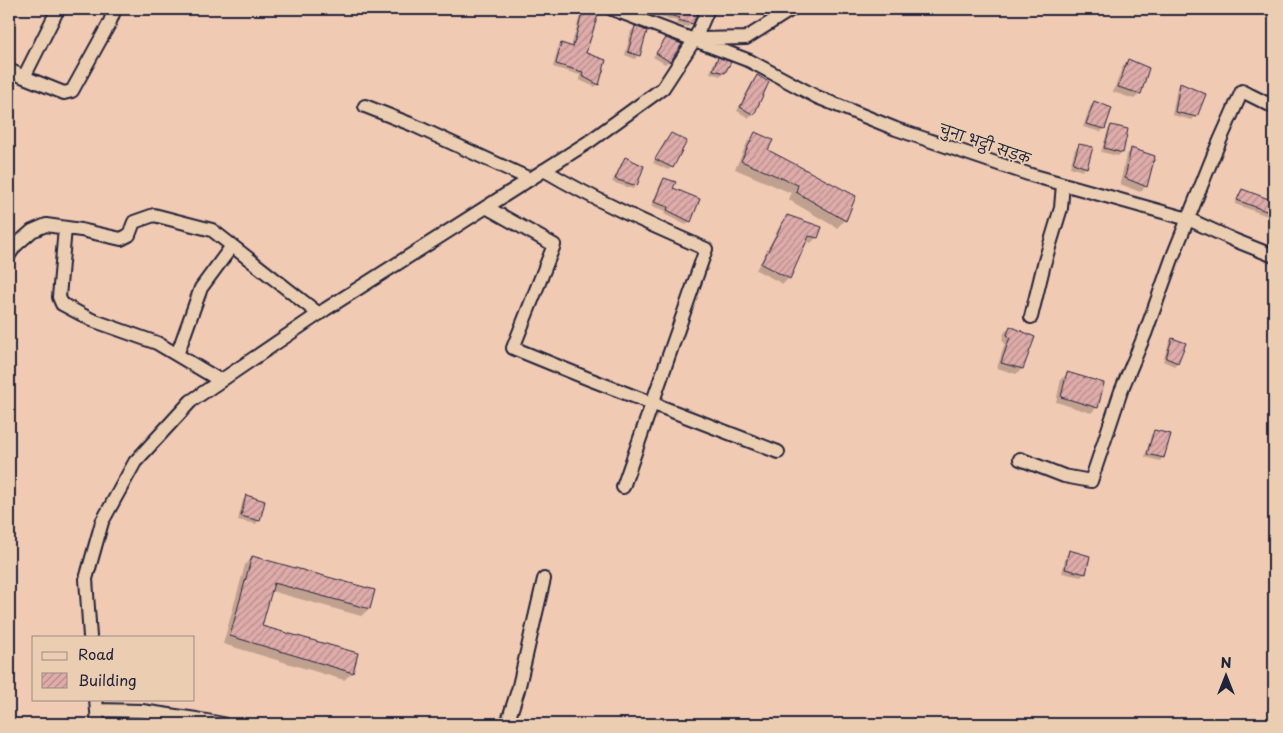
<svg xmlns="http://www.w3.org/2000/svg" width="1283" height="733" font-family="'Playpen Sans','Playpen Sans Deva',sans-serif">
  <defs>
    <pattern id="building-hatch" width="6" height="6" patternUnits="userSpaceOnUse" patternTransform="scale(1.25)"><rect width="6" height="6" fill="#dfacaa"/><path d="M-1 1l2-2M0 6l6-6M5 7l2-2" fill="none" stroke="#b48c8c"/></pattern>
  </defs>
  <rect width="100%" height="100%" fill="#f1cab4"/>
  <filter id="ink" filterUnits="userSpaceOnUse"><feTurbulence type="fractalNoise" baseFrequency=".02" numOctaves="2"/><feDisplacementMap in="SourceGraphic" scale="10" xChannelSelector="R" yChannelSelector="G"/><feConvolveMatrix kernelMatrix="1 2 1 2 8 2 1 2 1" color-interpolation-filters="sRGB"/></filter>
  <g filter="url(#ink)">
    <!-- shadow -->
    <path fill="#0003" d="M664,9H698L691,24L688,27L676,24L677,21L661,17Z
      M583,11L585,53L598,84L595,87L579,80L580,75L553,67L558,48L561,44L571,47L580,15Z
      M635,28L638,55L635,59L625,55L631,31Z
      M666,39L669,61L665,64L653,57Z
      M718,59L724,73L720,76L710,73L714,62Z
      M1128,60L1148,69L1140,94L1134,99L1113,92L1123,66Z
      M757,77L768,82L753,115L749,118L737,111L753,80Z
      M1180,85L1196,116L1192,120L1172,115L1177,88Z
      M1094,103L1104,128L1101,132L1083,127L1090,107Z
      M1111,126L1122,152L1118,156L1101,152L1108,130Z
      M756,134L766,151L845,220L837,228L789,200L791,193L735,169L748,141Z
      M671,135L672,167L668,170L653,163L667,138Z
      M1079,146L1086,167L1082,171L1070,167L1075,149Z
      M1132,150L1146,186L1140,192L1120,184L1126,155Z
      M625,158L636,185L633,189L612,182L622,162Z
      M665,179L690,221L686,225L664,214L666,211L651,206L661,183Z
      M1243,190L1274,203V230L1268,227L1273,218L1235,204L1239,194Z
      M788,216L817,237L811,243L805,241L789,278L783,284L756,270L782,222Z
      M1010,327L1022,369L1016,374L997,368L1005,343L1002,341L1004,333Z
      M1173,339L1177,363L1174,366L1163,361L1169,343Z
      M1067,374L1097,407L1091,413L1056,402L1061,379Z
      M1155,431L1163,457L1160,461L1145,457L1151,435Z
      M246,497L259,520L256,524L238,520L243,500Z
      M1069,552L1084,574L1081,577L1062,573L1066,555Z
      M253,557L369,609L361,616L271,591L261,627L352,673L344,680L223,644L245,565Z"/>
    <!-- building -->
    <path fill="url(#building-hatch)" stroke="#22223b" d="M659,9H699L693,24L678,20L680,18L658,12Z
      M583,10L598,15L586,53L606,60L599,85L582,76L583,72L556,64L561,43L573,47Z
      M635,26L647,31L640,56L628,52Z
      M666,38L682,44L670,62L656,53Z
      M718,57L731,62L725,73L713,70Z
      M1128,59L1149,68L1141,94L1118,87Z
      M757,75L769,82L754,115L740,107Z
      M1180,83L1206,94L1197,117L1175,112Z
      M1094,101L1112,108L1105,129L1086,124Z
      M1111,125L1128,129L1123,153L1104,148Z
      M755,132L773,140L768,150L856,196L846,221L796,192L798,185L741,161Z
      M671,133L687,141L673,168L655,159Z
      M1079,144L1093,147L1087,168L1073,163Z
      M1131,148L1155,156L1147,187L1125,178Z
      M625,157L644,166L637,186L615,179Z
      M664,178L676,182L673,188L700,199L691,222L667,210L668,207L654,202Z
      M1242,189L1274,201V214L1237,200Z
      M787,215L822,227L818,238L809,236L790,279L761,264Z
      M1010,326L1035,337L1023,369L1001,363L1010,337L1007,335Z
      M1172,338L1186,343L1178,363L1166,358Z
      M1067,372L1104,383L1098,408L1061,397Z
      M1154,430L1171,434L1164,458L1147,454Z
      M246,495L265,501L260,521L241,516Z
      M1069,550L1090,556L1086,574L1065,569Z
      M252,556L375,590L370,609L274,583L262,626L358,653L353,673L230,636Z"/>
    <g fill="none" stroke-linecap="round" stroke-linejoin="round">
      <!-- minor casing -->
      <g stroke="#22223b" stroke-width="16">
        <path id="minor" d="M612,9L750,61L817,97L896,129L1031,175L1188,219L1234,240L1274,256
          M700,39L746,38L792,9
          M9,70L24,77L64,93L72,91L109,24L115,9
          M24,77L58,9
          M365,106L413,125L530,179
          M544,170C596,201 651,225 706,249L623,487
          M486,207L554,245L513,348L589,379L778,452
          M65,228L59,297L62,304L92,320L157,343L221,381
          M9,255L15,246L32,231L46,225L81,230L121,239L129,235L134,222L154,215L212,230L319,314
          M1031,317L1044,264L1061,208L1063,184
          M177,355L201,288L232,246
          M1020,459L1064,476L1091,481L1121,391L1145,334L1173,256L1214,154L1242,91L1274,107
          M90,637L86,579L102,522L135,462L191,401L326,309L590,141L663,88L695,39L708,9
          M96,699L98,724
          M97,710L142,711L196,719L223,724
          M507,724L518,690L544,579"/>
      </g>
      <!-- minor -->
      <use href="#minor" stroke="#ebceb1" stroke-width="12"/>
    </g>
  </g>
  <g text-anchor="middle" stroke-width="4" stroke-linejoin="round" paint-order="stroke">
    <!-- street labels -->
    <g font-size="14" fill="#22223b" stroke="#ebceb1">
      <text transform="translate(985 144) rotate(19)" y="5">चुना भट्ठी सड़क</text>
    </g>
  </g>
  <!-- margin -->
  <rect width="1283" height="733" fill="none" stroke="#ebceb1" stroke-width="30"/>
  <rect x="15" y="15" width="1253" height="703" fill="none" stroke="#22223b" stroke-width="2" filter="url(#ink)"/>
  <!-- legend -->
  <rect x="32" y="636" width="162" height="65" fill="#ebceb1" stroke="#9b8982"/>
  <rect x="42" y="652" width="25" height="8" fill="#ebceb1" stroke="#9b8982"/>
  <text x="78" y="660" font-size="15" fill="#22223b">Road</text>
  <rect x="42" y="673" width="25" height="15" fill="url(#building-hatch)" stroke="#9b8982"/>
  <text x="78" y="686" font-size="15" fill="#22223b">Building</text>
  <!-- north arrow -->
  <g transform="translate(1226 676)" stroke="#ebceb1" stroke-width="4" paint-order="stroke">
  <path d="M0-4L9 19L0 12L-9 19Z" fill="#22223b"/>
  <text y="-8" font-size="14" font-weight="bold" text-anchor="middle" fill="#22223b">N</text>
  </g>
</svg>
